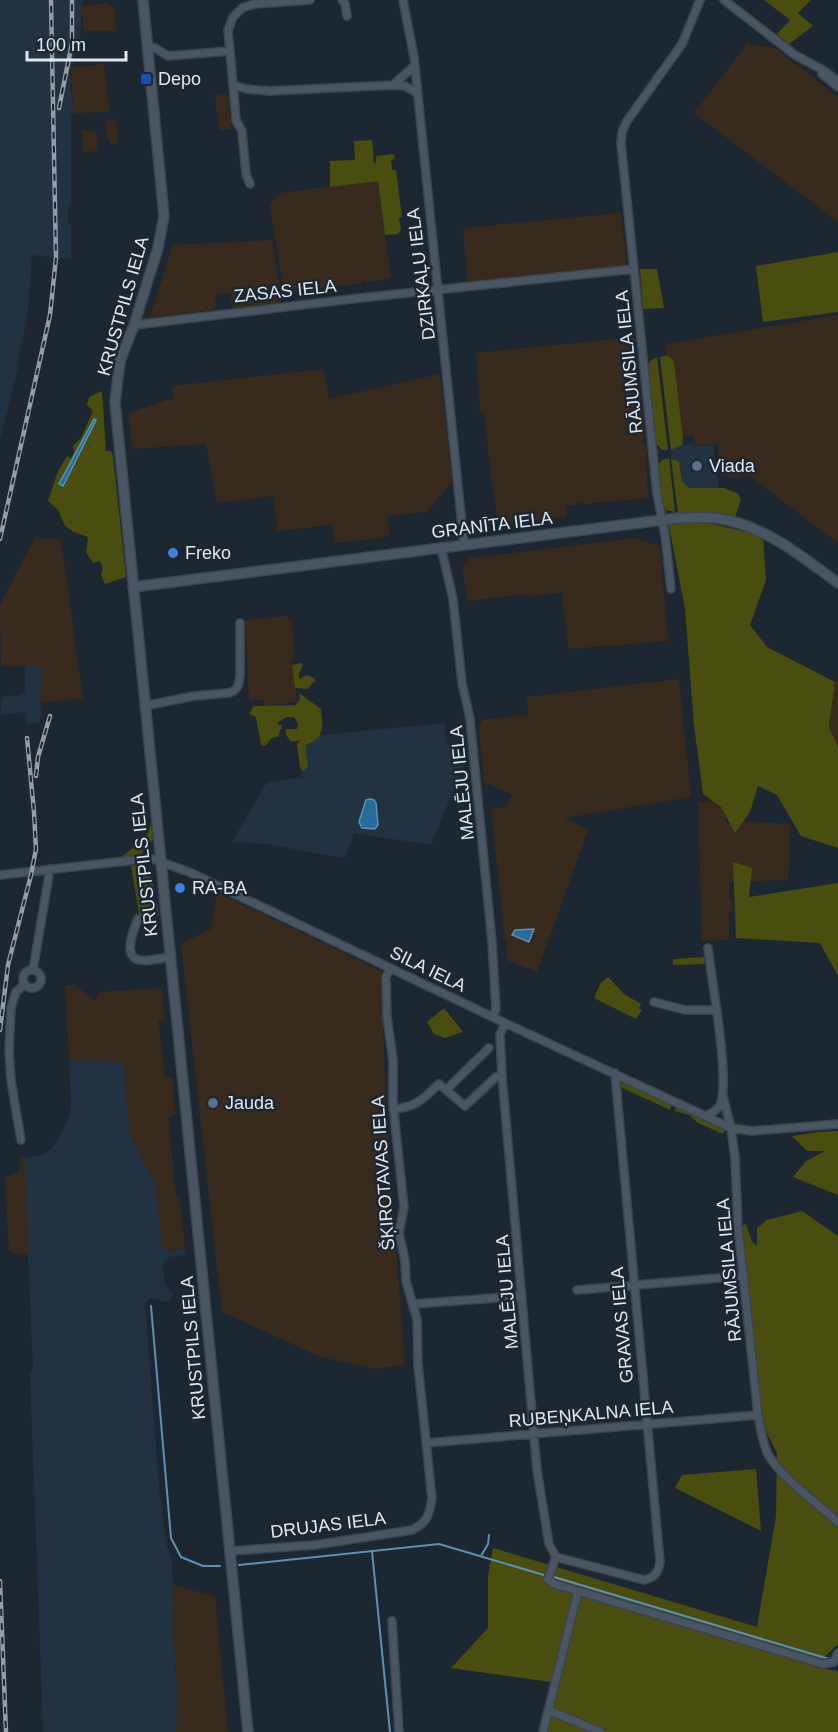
<svg xmlns="http://www.w3.org/2000/svg" width="838" height="1732" font-family="Helvetica,sans-serif">
  <rect width="100%" height="100%" fill="#1c2732"/>
  <!-- built -->
  <path fill="#223241" d="M0,0H82V6L80,40L70,74L73,113L71,115V206L68,207V224L71,225V259L32,255L28,314L17,364L19,366L0,438Z
    M694,443L695,446L713,445L719,489L689,490L681,483L674,458H671V450L682,445Z
    M43,665L40,723L27,724L26,712L0,715L2,697L20,695L25,692V666Z
    M445,723L446,743L461,742L464,764L431,845L354,833L345,858L265,844L232,842L267,782L303,778L301,749L312,736Z
    M69,1060L119,1061L124,1066L129,1131L156,1187L162,1244L168,1251L185,1249L186,1255L169,1257L163,1264L165,1285L172,1292L173,1296L168,1302L150,1298L145,1304L159,1487L166,1543L172,1560L174,1609L172,1613L178,1706L175,1732H43L30,1373L33,1370L24,1158L46,1154L58,1140L69,1116L71,1106Z"/>
  <!-- industrial -->
  <path fill="#392a1e" d="M106,3L115,8L116,31H83L82,6Z
    M747,44L775,48L838,97V222L694,113Z
    M104,64L110,112L73,113L72,84L70,83L72,67Z
    M227,93L232,129L219,131L215,95Z
    M116,119L118,143L110,144V138H106L105,120Z
    M82,130L92,131L97,133L98,151L83,152Z
    M378,180L391,278L369,282L363,280L361,283L284,294L270,205L280,193Z
    M621,213L627,267L468,285L463,228Z
    M272,240L282,300L280,304L233,309L230,293L215,295L216,306L211,310L150,317L173,245Z
    M838,315V543L748,475L743,476L739,479L721,476L718,444L695,445L694,436H675L665,344Z
    M635,337L645,436L641,441L646,447L648,498L583,504L580,502H576V505L566,506L567,516L499,524L491,476L484,413H480L476,353Z
    M324,369L329,399L440,374L452,483L426,512L388,516L389,535L379,538L336,543L332,525L278,531L273,496L217,503L206,444L133,449L128,413L173,398L172,386Z
    M35,537L61,540L83,698L40,703L42,666H1L0,605Z
    M635,538L660,546L668,641L569,649L562,593L526,596L525,594L468,601L462,567L470,558Z
    M286,616L292,621L295,658L291,659L297,702L264,706V700L249,701L245,620Z
    M679,679L691,797L564,818L588,830L537,972L506,960V950L508,943L505,942L491,808L506,807L512,795L484,782L479,729L482,720L528,715L527,697Z
    M838,680V747L829,727L835,682Z
    M726,801V824L753,822L791,824L788,880L729,882V898L732,899L733,911L729,912V940L702,941L698,802Z
    M217,892L381,971L386,1110L405,1365L374,1369L321,1357L222,1312L181,944L211,929Z
    M65,985H75L95,1001L99,992L162,988L165,1020L158,1021L165,1077L173,1078L175,1114L168,1118L176,1196L180,1199L185,1249L168,1251L162,1244L156,1187L129,1131L124,1065L119,1061L69,1060Z
    M20,1157L24,1158L29,1255L15,1254L9,1251L5,1177L19,1172Z
    M173,1585L215,1596L228,1732H175L178,1706L172,1613L174,1609Z"/>
  <!-- green -->
  <path fill="#494d10" d="M764,0H811L798,13L813,26L789,44L777,34L790,20Z
    M372,140L374,163H376V156L394,154L395,159L391,160L392,170H396L402,217L399,218L401,230L398,234L385,235L378,181L330,187V161L355,160L354,141Z
    M838,252V312L763,322L756,266Z
    M640,269H657L664,308L643,309Z
    M668,356L674,361L683,439L682,445L671,450L660,357Z
    M657,357L668,450H662L655,442L648,367L650,361Z
    M102,391L106,451H111L113,456L126,577L105,584L101,575L103,568L100,561L93,563L86,552L88,537L74,532L65,526L58,510L48,501L58,471L67,456L71,458L74,452L73,446L81,438L93,411L87,405L89,397Z
    M669,458L675,512L666,510L662,506L659,464L662,460Z
    M671,458L679,462L682,481L689,488H724L737,493L741,499L735,518L709,513H678Z
    M668,521L712,524L763,536L766,580L750,625L767,647L835,682L829,727L838,747V848L801,836L777,795L758,786L750,812L735,833L721,807L703,794L694,725L685,609Z
    M301,663L303,665L299,674V679L307,675L314,678L316,682H313L308,689L295,688L292,665Z
    M299,693L321,709C323,728 325,739 305,745L308,766L303,771L300,768L297,744L301,740L291,742L286,735V729H297L298,724L294,717H287L278,722V725H282L278,737L272,738L265,746L261,745L256,717L249,714L254,706L295,705L300,700Z
    M151,824L153,839L143,850L142,854L120,858L146,838Z
    M733,862L752,868L749,897L838,883V976L820,943L736,938Z
    M138,865C151,868 153,881 154,892L151,894L152,903H157L159,916L140,919L131,866Z
    M704,957L705,964L673,965V959Z
    M608,977L624,994L641,1004L639,1008L642,1010L636,1019L594,998L600,984Z
    M444,1008L463,1032L445,1038L434,1034L427,1022Z
    M618,1079L672,1104L670,1110L618,1086Z
    M677,1106L725,1129L723,1134L698,1123L689,1115L674,1111Z
    M838,1131V1195L793,1177L806,1161L825,1151H807L792,1136L818,1132Z
    M802,1211L838,1236V1644L814,1667L838,1671V1732H545L550,1682L451,1668L488,1628V1576L493,1548L757,1627L776,1516L777,1453L758,1415L738,1227L746,1224L752,1242L757,1246V1228L767,1220Z
    M756,1469L761,1531L675,1488L682,1475Z"/>
  <!-- water -->
  <path fill="#266c9c" stroke="#5e91b5" stroke-width="1.5" d="M94,419L96,420L63,486L59,484Z
    M370,799L374,800L376,803L378,825L375,829L362,828L359,822L366,800Z
    M534,929L529,942L512,935L515,930Z"/>
  <g fill="none" stroke-linecap="round" stroke-linejoin="round">
    <!-- stream -->
    <path stroke="#5e91b5" stroke-width="2" d="M151,1306L171,1538L181,1557L203,1566H220
      M372,1551L390,1732
      M481,1556L488,1544L489,1535
      M239,1565L439,1544L544,1575
      M554,1577L829,1659"/>
    <!-- street casing -->
    <g stroke="#3a444d" stroke-width="10">
      <path id="street" d="M342,0L345,4L347,16
        M403,0L414,57L464,545
        M724,0L795,55L823,70L838,81
        M148,48H155L168,56L230,51L233,85L246,89L270,91L393,85L405,86L417,93
        M230,51L228,30L233,17L242,8L254,4L310,0
        M822,74L838,87
        M233,85L236,120L242,131L246,174L250,184
        M393,85L414,66
        M134,325L360,298L634,269
        M441,547L453,599L462,683L470,719L492,942L496,1009L493,1017
        M671,589L665,535L657,494L621,143L622,132L627,121L682,44L700,0
        M144,706L194,696L228,693L234,691L238,686L240,676V623
        M0,875L144,859H153L189,872L505,1023L731,1128L752,1131L838,1124
        M138,919C134,928 124,953 136,959C145,963 160,958 170,957
        M33,970L50,869
        M23 979a9 9 0 1 1 18 0a9 9 0 1 1-18 0Z
        M654,1002L685,1010H716
        M505,1023L500,1035L502,1076L537,1470L549,1544L556,1557
        M447,1089L489,1048
        M723,1096L731,1128L735,1157L738,1227L758,1415C761,1429 762,1444 769,1456C782,1478 818,1504 838,1522
        M393,1109C417,1107 423,1099 439,1084L465,1106L496,1077L502,1076
        M706,1116C711,1113 717,1111 720,1105C731,1083 711,978 708,948
        M21,1140L11,1081L9,1051L11,1008L16,992L25,984
        M577,1290L743,1276
        M413,1304L522,1296
        M426,1443L758,1415
        M229,1551L315,1545L412,1530C429,1521 428,1516 432,1499L418,1364L417,1319L406,1281L405,1260L399,1233L404,1207L393,1104V1060L387,1017L386,977L390,968
        M556,1557L644,1580C655,1577 658,1573 660,1562L615,1073
        M556,1557L548,1579L554,1584L823,1664L834,1662L838,1653
        M392,1621L399,1732
        M548,1710L601,1732
        M543,1732L578,1591"/>
    </g>
    <!-- secondary casing -->
    <g stroke="#3a444d" stroke-width="12">
      <path id="secondary" d="M143,0L164,216L158,248L134,325L120,361L115,402L248,1732
        M133,587L678,518C691,518 704,517 716,518C764,525 800,555 838,583"/>
    </g>
    <!-- street -->
    <use href="#street" stroke="#495562" stroke-width="7"/>
    <!-- secondary -->
    <use href="#secondary" stroke="#495562" stroke-width="9"/>
    <!-- rail casing -->
    <g stroke="#949da5" stroke-width="4.5">
      <path id="rail" d="M59,108L72,43V0
        M0,539L50,315L56,258L51,0
        M36,776L38,757L50,716
        M0,1030L8,965L31,875L36,849L34,812L27,738
        M0,1581L6,1732"/>
    </g>
    <!-- rail -->
    <use href="#rail" stroke="#1c2732" stroke-width="2" stroke-dasharray="7" stroke-linecap="butt"/>
  </g>
  <!-- markers -->
  <rect fill="#1a4fb4" stroke="#1c2732" stroke-width="2" x="140" y="73" width="12" height="12" rx="3"/>
  <g fill="#5c6f8a" stroke="#1c2732" stroke-width="2">
    <circle cx="697" cy="466" r="6"/>
    <circle cx="213" cy="1103" r="6"/>
  </g>
  <g fill="#3f7fe0" stroke="#1c2732" stroke-width="2">
    <circle cx="173" cy="553" r="6"/>
    <circle cx="180" cy="888" r="6"/>
  </g>
  <g text-anchor="middle" stroke-width="5" stroke-linejoin="round" paint-order="stroke">
    <!-- poi labels -->
    <g font-size="18" fill="#e0e8ef" stroke="#1c2732" text-anchor="start">
      <text x="158" y="85">Depo</text>
      <text x="709" y="472">Viada</text>
      <text x="185" y="559">Freko</text>
      <text x="192" y="894">RA-BA</text>
      <text x="225" y="1109">Jauda</text>
    </g>
    <!-- street labels -->
    <g font-size="18" fill="#e0e8ef" stroke="#1c2732">
      <text transform="translate(421 274) rotate(-97)" y="6">DZIRKAĻU IELA</text>
      <text transform="translate(285 291) rotate(-6)" y="6">ZASAS IELA</text>
      <text transform="translate(123 306) rotate(-74)" y="6">KRUSTPILS IELA</text>
      <text transform="translate(629 362) rotate(-96)" y="6">RĀJUMSILA IELA</text>
      <text transform="translate(492 525) rotate(-7)" y="6">GRANĪTA IELA</text>
      <text transform="translate(462 783) rotate(-96)" y="6">MALĒJU IELA</text>
      <text transform="translate(144 865) rotate(-96)" y="6">KRUSTPILS IELA</text>
      <text transform="translate(428 969) rotate(26)" y="6">SILA IELA</text>
      <text transform="translate(383 1173) rotate(-94)" y="6">ŠĶIROTAVAS IELA</text>
      <text transform="translate(729 1270) rotate(-95)" y="6">RĀJUMSILA IELA</text>
      <text transform="translate(507 1292) rotate(-95)" y="6">MALĒJU IELA</text>
      <text transform="translate(622 1325) rotate(-95)" y="6">GRAVAS IELA</text>
      <text transform="translate(193 1348) rotate(-95)" y="6">KRUSTPILS IELA</text>
      <text transform="translate(591 1414) rotate(-5)" y="6">RUBEŅKALNA IELA</text>
      <text transform="translate(328 1525) rotate(-7)" y="6">DRUJAS IELA</text>
    </g>
  </g>
  <!-- scale -->
  <path d="M27 51v9h99v-9" fill="none" stroke="#e0e8ef" stroke-width="3"/>
  <text x="36" y="51" font-size="18" fill="#e0e8ef" stroke="#1c2732" stroke-width="4.5" paint-order="stroke">100 m</text>
</svg>
